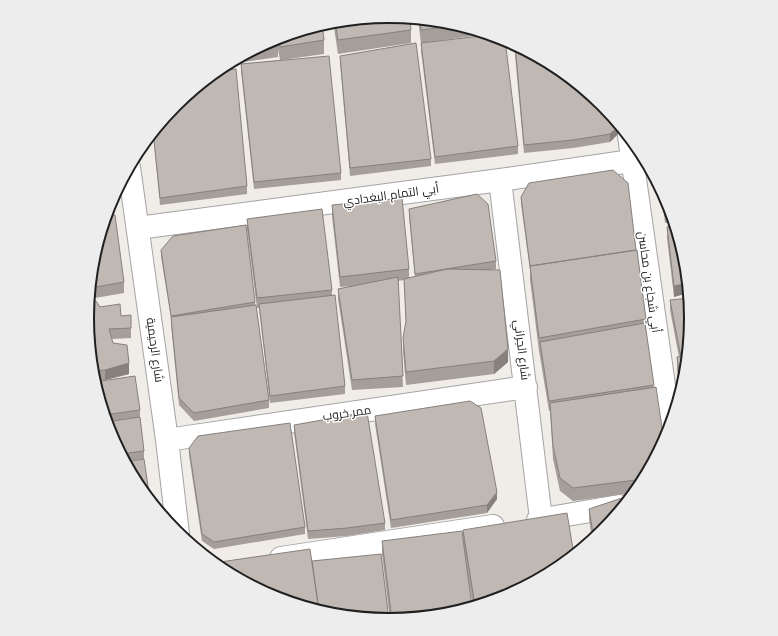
<svg xmlns="http://www.w3.org/2000/svg" width="778" height="636" font-family="'Fira Sans',Cairo,sans-serif">
  <rect width="100%" height="100%" fill="#f0ece7"/>
  <g fill="none" stroke-linecap="round" stroke-linejoin="round">
    <!-- minor casing -->
    <g stroke="#a4a4a4" stroke-width="24">
      <path id="minor" d="M629,136L670,428
        M129,167L167,440L178,534
        M500,180L541,519
        M138,228L500,180L645,159
        M167,440L526,387
        M538,520L619,506
        M281,558L493,526"/>
    </g>
    <!-- minor -->
    <use href="#minor" stroke="#fff" stroke-width="22"/>
  </g>
  <!-- wall -->
  <path fill="#a59e9a" d="M389,16L411,30V43L338,54L333,21Z
    M418,19L448,22L488,34L421,43Z
    M322,24L324,40V54L281,60L341,173V180L254,189L241,71V64L280,60L278,49V57L237,63V64L221,67L274,39Z
    M421,43L518,146V154L435,164L421,51Z
    M514,44L557,67L618,134L610,142L573,148L524,153Z
    M340,56L431,159V166L350,176L340,63Z
    M176,104L247,186V194L160,205L153,132Z
    M661,189L668,203L674,222L665,223Z
    M521,197L636,250L646,319V330L654,388L664,441L640,486L634,493L573,501L560,491L553,459L550,411H549L539,351L530,280V270L521,204Z
    M332,205L409,269V278L415,277L409,217V209L496,261V269L490,270L508,362L494,374L406,385L403,351V338L406,324L404,280L398,281L403,387L352,390L338,299V289L351,286L340,287L332,216Z
    M247,219L332,290V296L345,386V394L270,403L259,308H257L247,229Z
    M675,225L674,297L667,238V227Z
    M161,250L255,302L269,400V408L194,421L179,405L171,325V318L161,257Z
    M93,259L124,282V293L89,299Z
    M670,300L685,377L680,393L677,371V357H679L670,310Z
    M100,307L121,316L131,315V338L112,339L113,343L129,374L105,380L94,381L93,377L87,318Z
    M94,382L140,410V417L106,422Z
    M375,416L497,499L487,513L391,528L375,424Z
    M294,425L385,523V530L347,536L308,539L294,432Z
    M110,433L144,451V459L125,461Z
    M189,448L305,527V534L214,549L202,541L189,455Z
    M138,486L149,493V499Z
    M589,509L602,532L592,540L589,519Z
    M463,530L504,597L473,607L465,559L448,614L390,620L382,554V541L463,540Z"/>
  <!-- shaded-wall -->
  <path fill="#86817d" d="M618,127V134L610,142V134Z
    M688,283L689,293L674,297V286Z
    M508,349V362L494,374V361Z
    M129,363V374L105,380V370Z
    M497,492V499L487,513V505Z"/>
  <!-- building -->
  <path fill="#c0b8b3" stroke="#86817d" d="M389,16L410,18L411,30L338,40L335,21Z
    M420,19L448,22L458,25L421,30Z
    M322,24L324,40L280,47L279,37Z
    M490,35L505,39L518,146L435,157L421,43Z
    M278,38V43L260,46L274,39Z
    M416,43L431,159L350,168L340,56Z
    M515,44L557,67L603,105L617,122L618,127L610,134L573,140L524,145Z
    M329,56L341,173L254,182L241,64Z
    M236,69L247,186L160,198L153,131L176,104L216,71Z
    M613,170L628,183L636,250L530,266L521,197L529,183Z
    M662,191L668,203L672,215L665,216Z
    M477,194L488,204L496,261L415,274L409,209Z
    M402,198L409,269L340,277L332,205Z
    M322,209L332,290L257,298L247,219Z
    M115,215L124,282L90,288L93,259L106,216Z
    M246,225L255,302L171,316L161,250L173,236Z
    M675,225L685,259L688,283L674,286L667,227Z
    M637,250L646,319L539,338L530,266Z
    M447,269L500,270L508,349L494,361L406,372L403,338L406,321L404,279Z
    M398,277L403,376L352,380L338,289Z
    M335,295L345,386L270,396L259,304Z
    M689,298L691,318L687,356L681,357L670,300Z
    M96,301L100,307L120,304L121,316L131,315V328L109,329L113,343L127,345L129,363L105,370L92,371L87,318L89,302Z
    M256,305L269,400L194,413L179,398L171,317Z
    M645,323L654,385L549,401L540,342Z
    M687,356L685,377L681,389L677,357Z
    M135,376L140,410L104,415L94,382Z
    M656,387L664,441L644,479L573,488L560,478L553,446L550,403Z
    M470,401L481,408L497,492L487,505L391,520L375,416Z
    M367,412L385,523L347,528L308,531L294,425Z
    M140,417L144,451L121,454L110,433L106,422Z
    M290,423L305,527L214,542L202,534L189,448L198,436Z
    M144,459L149,493H144L138,486L125,462Z
    M622,498L625,504L602,532L594,539L589,509Z
    M150,500H153V504Z
    M567,513L574,555L557,569L504,597L475,606L463,530Z
    M462,531L472,607L448,614L392,620L382,541Z
    M310,549L319,611L273,597L221,569L216,565L220,562Z
    M381,554L389,620L330,614L319,611L312,561Z"/>
  <g text-anchor="middle" stroke-width="3" stroke-linejoin="round" paint-order="stroke">
    <!-- street labels -->
    <g font-size="12" fill="#202020" stroke="#fff">
      <text transform="translate(391 195) rotate(-8)" y="4">أبي التمام البغدادي</text>
      <text transform="translate(649 282) rotate(82)" y="4">أبي شجاع بن محاسن</text>
      <text transform="translate(155 350) rotate(82)" y="4">شارع الرحيمية</text>
      <text transform="translate(522 350) rotate(83)" y="4">شارع الجراني</text>
      <text transform="translate(347 413) rotate(-8)" y="4">ممر خروب</text>
    </g>
  </g>
  <!-- crop -->
  <path d="M0 0H778V636H0ZM94 318a295 295 0 1 1 590 0a295 295 0 1 1-590 0Z" fill="#ededed" fill-rule="evenodd"/>
  <path fill="none" stroke="#202020" stroke-width="2" d="M94 318a295 295 0 1 1 590 0a295 295 0 1 1-590 0Z"/>
</svg>
